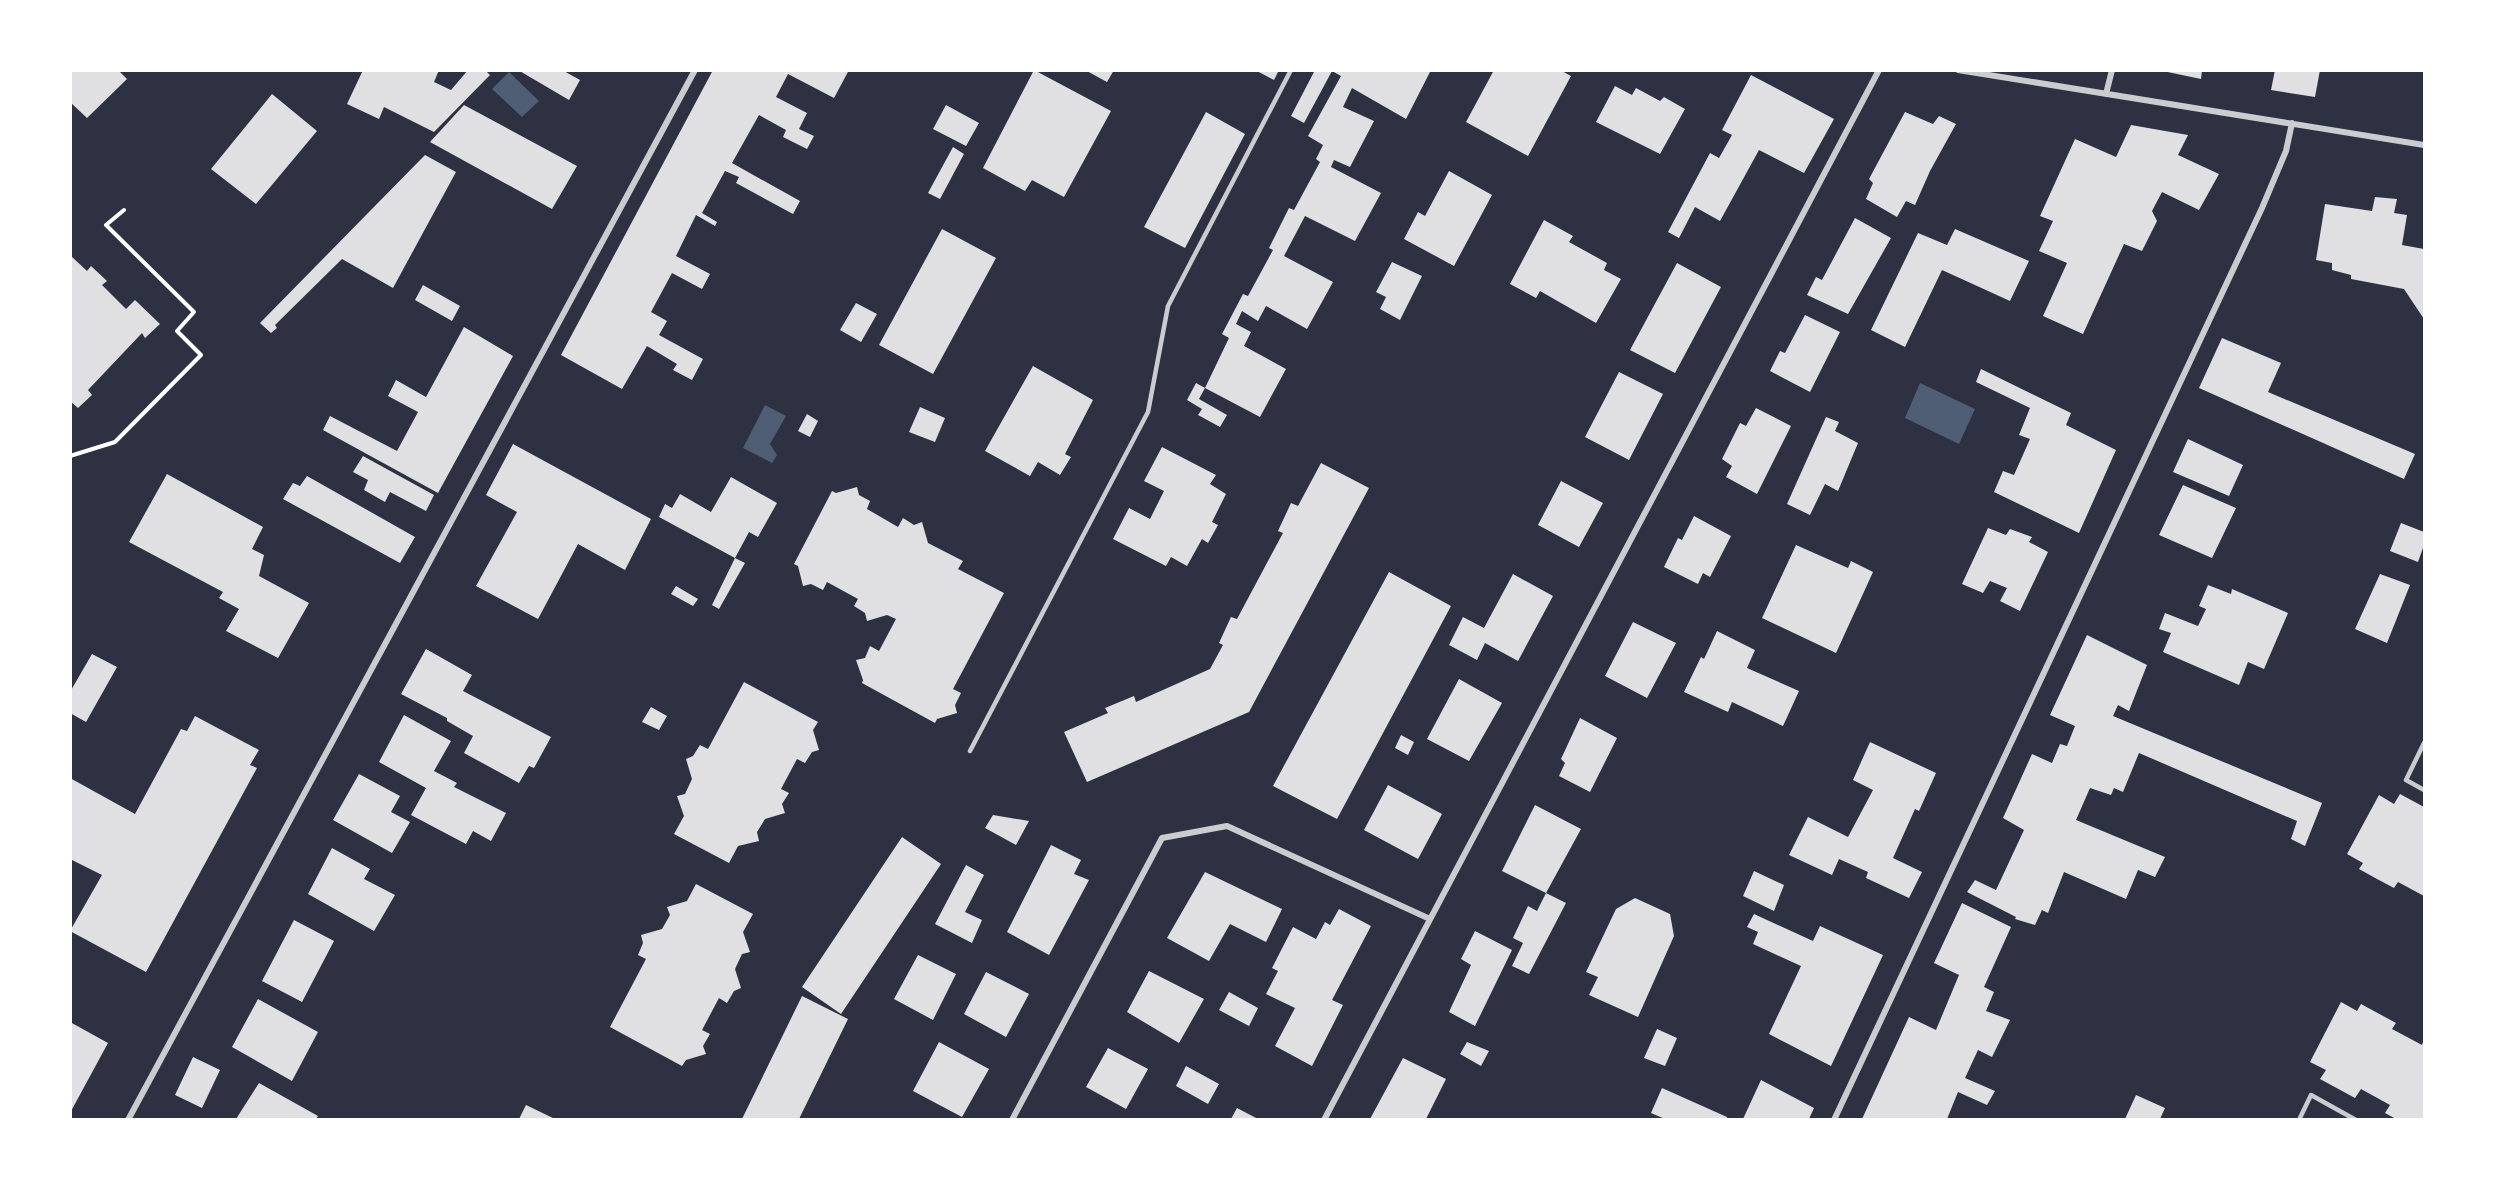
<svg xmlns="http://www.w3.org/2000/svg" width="2495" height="1190" font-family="'Fira Sans Condensed',sans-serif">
  <rect width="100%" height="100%" fill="#2d3142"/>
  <!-- water -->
  <path fill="#4f5d75" d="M509,72L539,101L522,117L492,89Z
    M1920,383L1975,409L1959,444L1905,418Z
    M765,405L786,416L770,444L777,455L772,463L743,448Z"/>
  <!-- building -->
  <path fill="#e0e0e3" d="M70,70H118L127,79L87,118L70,102Z
    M363,70H439L434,82L451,90L468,70H485L490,75L434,132L384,107L379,119L347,104Z
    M518,70H562L580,80L569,100Z
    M713,70H849L834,98L788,74L776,97L807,113L799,129L814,136L807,149L783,137L786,130L759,115L732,163L800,201L793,214L736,183L739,177L725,171L702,213L717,222L715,226L696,215L676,256L710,274L702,289L672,273L651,312L667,321L659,335L703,359L692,380L673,370L677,364L647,346L622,389L561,355Z
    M1034,70L1111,111L1064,197L1032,180L1025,191L983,168Z
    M1085,70H1114L1107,82Z
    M1255,70H1279L1274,80Z
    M1315,70H1431L1406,119L1352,88L1343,107L1374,121L1350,167L1334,160L1331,167L1381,193L1355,241L1305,216L1284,256L1333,282L1307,329L1266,306L1258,321L1242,311L1236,324L1251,332L1244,346L1286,369L1260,417L1205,388L1199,399L1227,415L1220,427L1198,415L1202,409L1187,400L1196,383L1205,388L1229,338L1222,334L1243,294L1248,296L1273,250L1269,248L1289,208L1294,210L1320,162L1316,159L1323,145L1308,136L1341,76L1332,71L1304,123L1291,116Z
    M1494,70H1560L1571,76L1528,156L1466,122Z
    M2158,70H2202L2201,79Z
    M2275,70H2320L2315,97L2271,90Z
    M1751,75L1834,119L1804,173L1759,150L1720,221L1695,207L1679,238L1668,232L1710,153L1719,158L1732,135L1722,130Z
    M1615,86L1632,95L1636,88L1660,101L1664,97L1685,109L1660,154L1596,122Z
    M272,94L317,131L256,204L211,169Z
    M464,105L577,166L552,209L430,142Z
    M946,105L979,123L966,146L933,129Z
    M1206,112L1245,134L1185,248L1144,227Z
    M1905,112L1933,124L1939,116L1956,124L1930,171L1915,205L1906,201L1897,217L1866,199L1873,183L1869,179Z
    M2131,125L2188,135L2178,155L2219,174L2199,210L2162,192L2152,211L2157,221L2142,251L2124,244L2083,334L2043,316L2067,263L2039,251L2053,221L2040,216L2075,139L2116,157Z
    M953,147L964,154L940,199L928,193Z
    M425,155L456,172L393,288L342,259L275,325L277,328L271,333L260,323Z
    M1449,171L1492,195L1454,266L1404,239L1418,212L1425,216Z
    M2375,197L2397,199L2394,213L2407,215L2402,245L2424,249V319L2404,289L2351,279V275L2332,270V263L2316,260L2325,204L2372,211Z
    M1855,218L1891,238L1848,314L1807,295L1816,277L1822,280Z
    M1544,220L1573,236L1569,242L1607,263L1604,270L1621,279L1596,323L1540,291L1536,298L1510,284Z
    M942,229L996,258L933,374L879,345Z
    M1955,229L2029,261L2010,301L1942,270L1905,347L1871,330L1918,233L1947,245Z
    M70,255L87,271L91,266L107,281L102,285L126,309L135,300L160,324L145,338L142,333L88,390L92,395L78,408L70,401Z
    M1392,262L1422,276L1400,320L1380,309L1386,297L1376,292Z
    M1677,263L1721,287L1675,373L1630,350Z
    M423,285L460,306L452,321L415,300Z
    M856,303L877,314L861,342L840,330Z
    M1805,315L1840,332L1810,392L1770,371L1780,351L1785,353Z
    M464,327L513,356L438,493L323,430L330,416L397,451L418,412L388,396L396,380L426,397Z
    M2222,338L2281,363L2268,392L2415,454L2404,479L2199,388Z
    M1033,366L1093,400L1065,454L1071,457L1060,475L1038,462L1030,476L985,451Z
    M1981,369L2071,413L2066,425L2116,450L2079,533L1994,492L2003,471L2014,475L2030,439L2019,435L2030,408L1976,382Z
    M1619,372L1663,394L1629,460L1585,437Z
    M920,407L945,418L935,442L909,432Z
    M1756,408L1791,426L1757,494L1726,477L1732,466L1722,459L1740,423L1746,426Z
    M807,414L818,421L810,437L798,431Z
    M1826,417L1839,422L1835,431L1858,443L1838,491L1825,484L1810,515L1787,504Z
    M2188,439L2243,465L2229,496L2173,472Z
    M513,444L651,519L625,570L578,544L538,619L476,586L517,512L486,495Z
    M1162,447L1216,475L1210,484L1226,494L1212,522L1218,525L1208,543L1202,539L1187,566L1171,557L1166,566L1113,539L1129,508L1150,519L1164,491L1144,481Z
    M363,456L434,495L426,511L390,492L385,502L364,490L368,480L353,472Z
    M1321,463L1369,488L1249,712L1087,782L1064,732L1108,713L1105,708L1134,696L1136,702L1210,669L1223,645L1219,643L1231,617L1237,619L1283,533L1278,531L1291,503L1298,506Z
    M167,474L263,527L252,549L264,555L259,576L309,603L278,658L226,631L239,609L219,598L223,592L129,542Z
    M307,476L415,537L400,563L283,499L293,483L300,486Z
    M731,477L777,503L758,537L749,532L735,558L659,517L665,504L672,508L680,494L711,512Z
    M1561,481L1603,503L1579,547L1538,525Z
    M2183,485L2236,508L2212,558L2159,535Z
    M857,487L859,495L870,501L867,509L898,527L903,518L914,525L922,522L928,543L963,561L958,569L1004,593L953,689L961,693L955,705L957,713L937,719L935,723L862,683L863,680L856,660L865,658L870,646L879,651L896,619L887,615L867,621L865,613L854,606L858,599L827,582L823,590L811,584L803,586L798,566L794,564L832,491L836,493Z
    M1694,516L1731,536L1710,577L1703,573L1698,584L1664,567L1678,538L1682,540Z
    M2401,523L2424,532V545L2418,562L2390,551Z
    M1988,528L2006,535L2010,529L2032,537L2029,542L2048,552L2020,611L2000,601L2007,588L1990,581L1983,593L1962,584Z
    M1796,545L1848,568L1851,561L1873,572L1836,653L1762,618Z
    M735,558L745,563L719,609L712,605Z
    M1389,572L1451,606L1337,819L1273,786Z
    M1513,574L1553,596L1518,661L1485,643L1477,660L1449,645L1463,617L1484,628Z
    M2380,574L2410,585L2387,643L2355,629Z
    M2208,585L2231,594L2232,589L2288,613L2264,669L2248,662L2239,685L2163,652L2171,633L2159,629L2165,613L2198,626L2206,609L2199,606Z
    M676,586L698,599L693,606L671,594Z
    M1633,622L1676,643L1647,698L1605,676Z
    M1717,631L1755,650L1747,668L1799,691L1783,726L1732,702L1728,712L1684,692L1701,657L1704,659Z
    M2087,635L2147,665L2129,711L2118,705L2113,716L2322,803L2305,846L2291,839L2297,821L2139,753L2123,792L2114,788L2111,795L2090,788L2076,820L2165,857L2155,877L2138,870L2126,899L2064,872L2048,913L2042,910L2035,925L2015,919L2016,917L1967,892L1975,880L1996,890L2024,830L2003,818L2032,754L2052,763L2060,744L2067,746L2075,726L2050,715Z
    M426,649L472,675L463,691L551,737L534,768L529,766L519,783L464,753L473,736L447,721V718L401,694Z
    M92,654L117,667L86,722L70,713V692Z
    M1459,679L1502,703L1469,761L1427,739Z
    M744,682L818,722L813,730L819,750L812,752L805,763L797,759L781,789L789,793L782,804L785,813L765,819L757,832L759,841L738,846L729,863L674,834L684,816L677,796L685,794L692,779L686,759L693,756L700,745L708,749Z
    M651,707L667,716L659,730L642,722Z
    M404,715L451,741L434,771L457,783L454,787L506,813L491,841L473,831L466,844L411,815L426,788L379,762Z
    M195,716L259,750L250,765L257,768L146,972L70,931L102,875L70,859V778L135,814L181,729L187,731Z
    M1580,718L1617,738L1590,792L1559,776L1565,763L1561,759Z
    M1401,735L1414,742L1408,755L1395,748Z
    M1870,742L1936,773L1919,811L1915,809L1893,858L1922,872L1909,898L1866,878L1868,872L1839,859L1832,875L1789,855L1808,817L1848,837L1873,790L1853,780Z
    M359,774L400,796L391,812L410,822L392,853L333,820Z
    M1388,785L1442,814L1418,859L1364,830Z
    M2400,794L2424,807V896L2398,882L2394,888L2377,879L2359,869L2363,863L2347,854L2379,795L2394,804Z
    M1535,805L1581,829L1546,893L1502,871Z
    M993,815L1029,821L1016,845L985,828Z
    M902,837L941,864L841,1014L802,987Z
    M1051,845L1081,860L1074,874L1089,880L1049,955L1007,932Z
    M332,848L370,869L364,879L395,895L374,931L308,894Z
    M966,865L984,875L965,912L982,920L972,943L935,924Z
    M1754,871L1784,885L1774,911L1743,896Z
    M1205,872L1282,909L1266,942L1230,924L1209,961L1167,938Z
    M696,884L753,914L743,932L750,952L742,954L735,969L741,988L734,991L727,1003L719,998L702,1030L710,1034L703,1046L706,1054L686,1060L682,1066L610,1027L646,959L638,955L643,943L641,935L662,929L670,915L667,907L687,901Z
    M1546,893L1566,903L1529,974L1512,966L1523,943L1513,938L1528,906L1537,911Z
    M1635,898L1670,914L1674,936L1638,1017L1589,995L1598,977L1586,972L1616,909Z
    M1962,903L2011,927L1984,987L1994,992L1986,1011L2010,1020L1992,1057L1978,1050L1965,1078L1995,1091L1987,1105L1958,1092L1947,1119H1862L1909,1017L1936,1030L1959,975L1934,963Z
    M1339,909L1371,926L1332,1000L1343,1005L1312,1066L1275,1046L1295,1008L1266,994L1278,971L1272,968L1293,927L1316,939L1325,922L1330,925Z
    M1754,914L1813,941L1820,926L1883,955L1831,1066L1769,1034L1801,966L1753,944L1758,932L1747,927Z
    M294,920L334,941L302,1002L262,981Z
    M1475,931L1512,950L1475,1026L1449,1012L1471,965L1461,959Z
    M918,955L956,974L933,1020L894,999Z
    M1149,971L1204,999L1179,1043L1127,1012Z
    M986,972L1029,994L1006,1037L964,1014Z
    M1229,992L1258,1008L1249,1026L1219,1010Z
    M802,996L848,1019L799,1119H742Z
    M258,999L318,1032L292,1081L232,1047Z
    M2341,1002L2357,1011L2361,1004L2396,1023L2392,1029L2422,1045L2424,1039V1119H2396L2385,1113L2390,1105L2361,1089L2355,1098L2320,1079L2326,1070L2310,1062Z
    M70,1022L108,1043L70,1113Z
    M1657,1029L1677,1038L1665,1066L1644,1058Z
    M939,1042L989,1069L962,1117L913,1091Z
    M1467,1042L1489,1051L1481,1066L1460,1054Z
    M1108,1048L1148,1069L1126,1109L1086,1087Z
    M193,1057L220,1070L202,1108L175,1095Z
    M1403,1058L1446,1079L1426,1119H1370Z
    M1186,1066L1219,1084L1208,1104L1176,1086Z
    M1761,1080L1814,1108L1809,1119H1743Z
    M259,1083L318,1116L316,1119H236Z
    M1662,1088L1727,1117V1119H1665L1651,1113Z
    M2136,1095L2165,1108L2160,1119H2125Z
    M526,1105L555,1119H519Z
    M1237,1108L1258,1119H1231Z"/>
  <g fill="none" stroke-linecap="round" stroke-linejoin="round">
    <!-- path -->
    <path stroke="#fff" stroke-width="4" d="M70,456L115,442L201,355L177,331L194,312L106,225L124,210"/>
    <!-- service -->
    <path stroke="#caccd0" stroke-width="4.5" d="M2424,743L2406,780L2424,790
      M970,751L1148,412L1168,306L1291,70
      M2299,1120L2311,1095L2356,1120"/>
    <!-- minor -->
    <path stroke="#caccd0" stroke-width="6" d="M1958,70L2424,145
      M2106,94L2112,70
      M128,1120L695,70
      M1012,1120L1162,838L1227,826L1430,919
      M1324,1120L1879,70
      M1834,1120L2262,208L2286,151L2292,123"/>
  </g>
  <!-- border -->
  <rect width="2495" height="1190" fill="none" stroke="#ffffff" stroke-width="144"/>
</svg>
